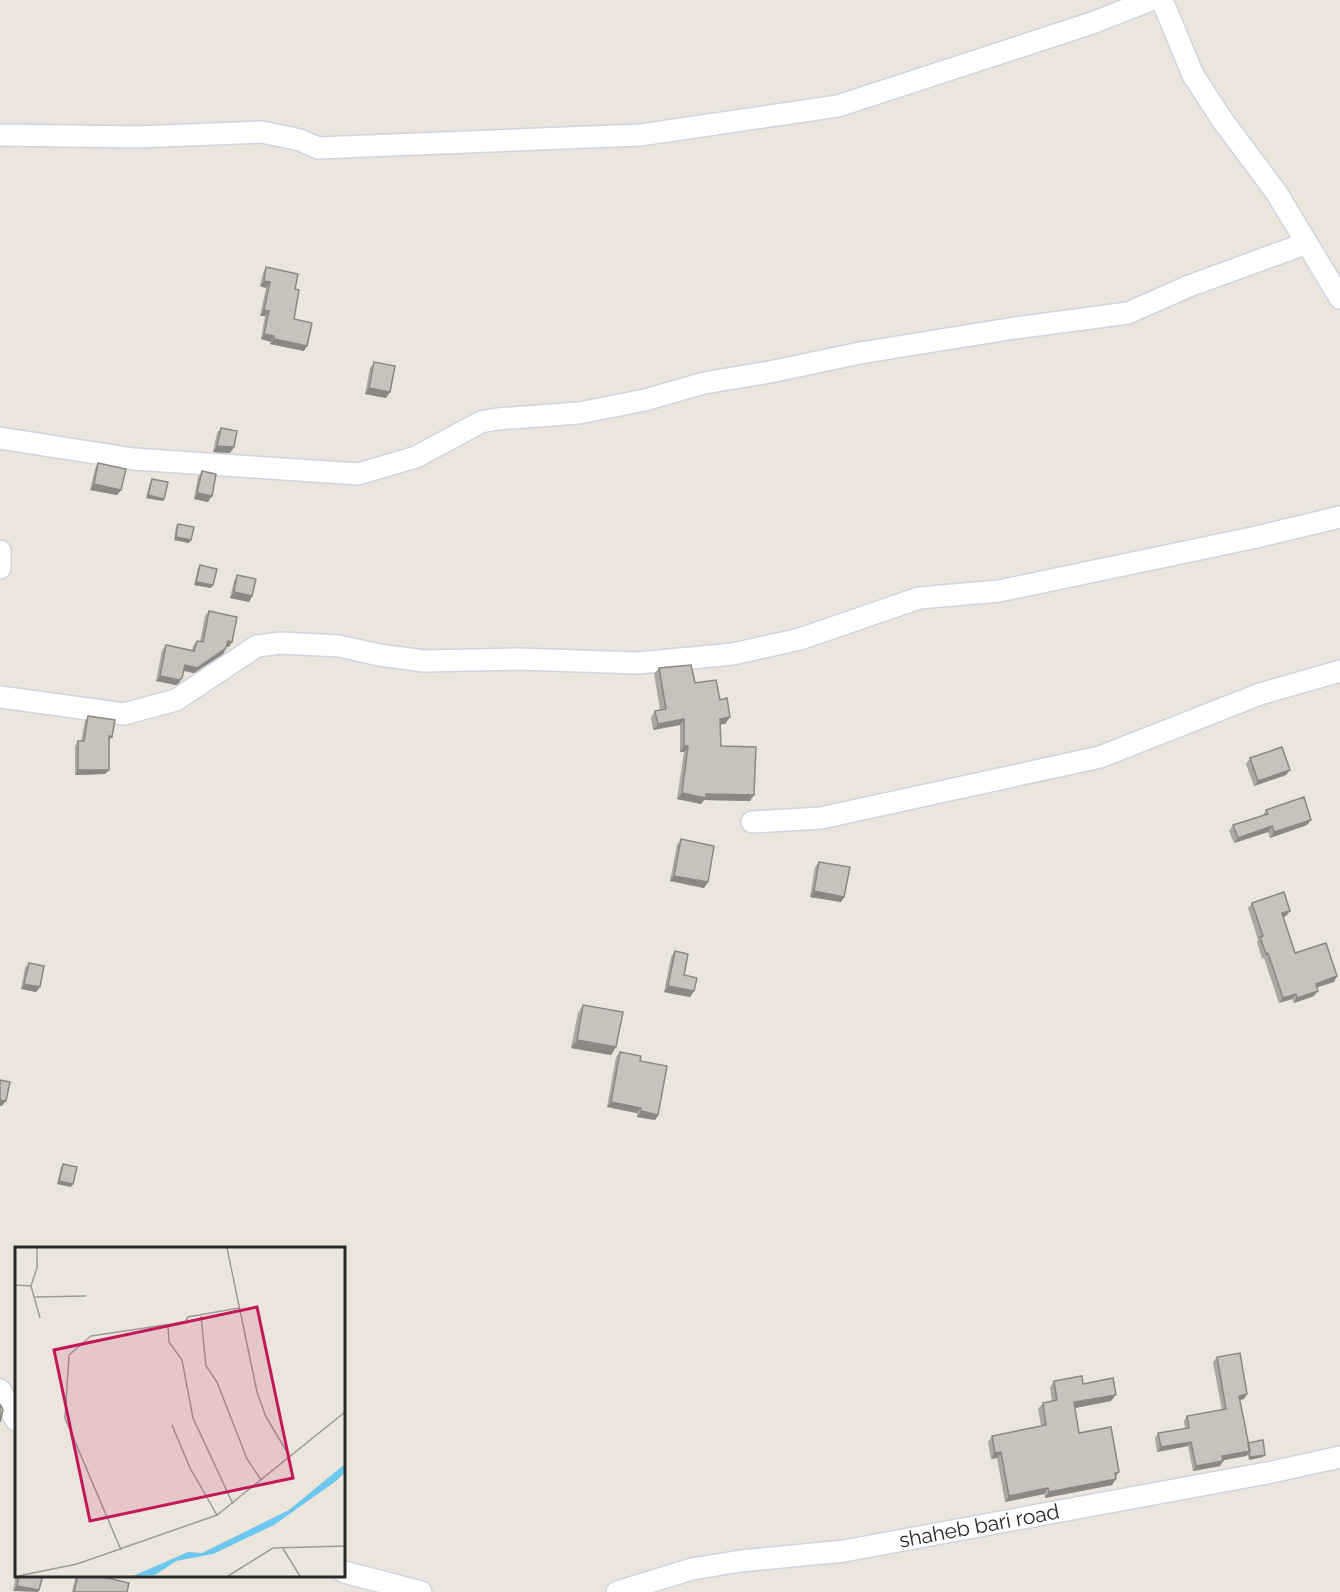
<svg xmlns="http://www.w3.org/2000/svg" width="1340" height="1592" font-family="Raleway,sans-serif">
  <rect width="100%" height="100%" fill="#ece5db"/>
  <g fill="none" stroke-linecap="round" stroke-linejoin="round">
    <!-- minor casing -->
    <g stroke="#d0d3e2" stroke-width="24">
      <g id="minor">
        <path d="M1162,0L1193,75L1223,121L1276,192L1340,298"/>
        <path d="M0,135L138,137L262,132L300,140L318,148L640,135L838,106L1092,23L1151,0"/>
        <path d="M0,438L134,459L358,474L416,457L481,422L497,419L579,413L645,400L704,383L770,372L860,353L1015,328L1128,313L1189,286L1307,243"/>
        <path d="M0,551V568"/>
        <path d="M0,697L124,714L176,700L257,646L281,643L339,646L379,655L424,661L520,659L638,663L733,654L800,639L919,598L999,591L1252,538L1340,517"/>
        <path d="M752,822L821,818L1100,757L1260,694L1340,671"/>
        <path d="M0,1390L16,1420"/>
        <path d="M344,1572L421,1592"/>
        <path id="s1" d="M617,1592L692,1569L741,1561L844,1551L1272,1472L1340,1457"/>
      </g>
    </g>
    <!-- minor -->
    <use href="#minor" stroke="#fff" stroke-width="21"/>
  </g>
  <!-- wall -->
  <path fill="#aba7a1" d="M266,267L295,289L294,319L304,351L270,344L271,342L261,339L265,316H260L266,288L260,286L263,273Z
    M374,362L390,392L386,398L365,394L370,368Z
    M221,428L234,447L230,453L213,452L217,433Z
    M98,463L121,490L117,495L90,490L95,469Z
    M202,471L208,502L194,499L198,477Z
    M152,479L164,499L163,501L146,498L150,482Z
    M178,524L189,543L174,540L176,526Z
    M200,565L211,588L194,585L198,568Z
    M237,575L252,596L249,602L230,598L234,581Z
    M209,611L229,647L227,646L223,654L194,673L184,671L179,683L176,685L156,681L162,650L166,645L192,651L193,646L197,641L200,642L205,616Z
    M659,668L695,683L720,700L730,717L725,724H720L721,746L750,801L704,800L701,804L677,799L684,752H680V725L653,730L651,717L655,711L660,710L654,674Z
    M88,716L112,737L109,741V770L105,774L75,775V746L78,741H81L85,721Z
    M1250,758L1286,775L1254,786L1246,764Z
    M1266,810L1307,825L1270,838L1268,832L1234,843L1229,831L1233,825L1263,815Z
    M681,839L708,882L704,888L670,881L677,845Z
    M819,862L841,902L810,897L815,867Z
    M1252,903L1290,911L1286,916L1283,917L1295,953L1334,982L1317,987L1314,996L1294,1003L1292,999L1279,1003L1264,958L1262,959L1257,942L1258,940L1248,908Z
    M675,951L684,975L694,991L690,997L664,992L671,957Z
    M29,963L40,987L36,992L21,989L25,968Z
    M583,1005L616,1047L611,1055L571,1048L578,1013Z
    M620,1052L640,1061L658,1115L655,1120L637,1117V1113L607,1107L616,1057Z
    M63,1164L71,1187L57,1184L61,1167Z
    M1217,1357L1247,1394L1244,1399L1240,1400L1248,1443L1263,1457L1249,1460L1248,1455L1246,1456L1223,1460L1220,1466L1193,1471L1188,1446L1157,1452L1155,1438L1158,1433L1185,1428L1184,1421L1187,1416L1222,1410L1213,1362Z
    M1054,1381L1083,1384L1111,1401L1075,1408L1079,1433L1119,1472L1112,1485L1045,1498L1044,1494L1005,1502L997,1458L991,1459L988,1442L992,1436L1041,1426L1038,1409L1043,1403L1052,1401L1050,1387Z
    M16,1575H43L13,1591Z
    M76,1575H95L127,1592H72Z"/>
  <!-- shaded-wall -->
  <path fill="#8b8883" d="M264,281L270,282L266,288L260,286Z
    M264,310L269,311L265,316H260Z
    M264,334L274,336L271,342L261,339Z
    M274,339L307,346L304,351L270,344Z
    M369,388L390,392L386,398L365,394Z
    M217,446L234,447L230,453L213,452Z
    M94,484L121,490L117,495L90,490Z
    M197,493L212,496L208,502L194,499Z
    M148,495L164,499L163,501L146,498Z
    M176,537L191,540L189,543L174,540Z
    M196,582L213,585L211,588L194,585Z
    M234,592L252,596L249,602L230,598Z
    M228,641L232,642L229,647L224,646Z
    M226,648L223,654L194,673L181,670L185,665Z
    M160,676L182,678L179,683L176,685L156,681Z
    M730,717L725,724L716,725L720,719Z
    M684,719L680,725L653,730L658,724Z
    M684,746H688L684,752H680Z
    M78,770H109L105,774L75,775Z
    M1290,770L1286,775L1254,786L1258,781Z
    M682,793L706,794L754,795L750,801L704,800L701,804L677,799Z
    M1311,820L1307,825L1270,838L1274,832Z
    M1272,826L1268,832L1234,843L1238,838Z
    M674,876L708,882L704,888L670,881Z
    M814,891L844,897L841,902L810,897Z
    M1290,911L1286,916L1278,919L1282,913Z
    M1337,976L1334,982L1312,989L1316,984Z
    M24,984L40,987L36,992L21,989Z
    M668,986L694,991L690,997L664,992Z
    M1318,991L1314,996L1294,1003L1297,998Z
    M1296,994L1292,999L1279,1003L1283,998Z
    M577,1040L616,1047L611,1055L571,1048Z
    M0,1100L6,1101L2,1106H0Z
    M611,1102L641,1108L637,1113L607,1107Z
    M641,1111L658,1115L655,1120L637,1117Z
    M59,1181L73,1184L71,1187L57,1184Z
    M1247,1394L1244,1399L1236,1401L1239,1396Z
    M1116,1395L1111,1401L1070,1409L1074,1402Z
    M1191,1442L1188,1446L1157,1452L1161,1447Z
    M1250,1451L1246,1456L1219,1461L1222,1456Z
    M1001,1452L997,1458L991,1459L995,1453Z
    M1265,1455L1263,1457L1249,1460L1250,1457Z
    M1223,1461L1220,1466L1193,1471L1196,1466Z
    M1116,1479L1112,1485L1045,1498L1049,1492Z
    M1048,1488L1044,1494L1005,1502L1009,1496Z
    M17,1586L39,1590L38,1592L13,1591Z"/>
  <!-- building -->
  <path fill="#c7c2bb" stroke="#8b8883" stroke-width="1.5" d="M266,267L298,274L295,289L299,290L294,319L312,323L307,346L274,339V336L264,334L269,311L264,310L270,282L264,281Z
    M374,362L395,366L390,392L369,388Z
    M221,428L237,431L234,447L217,446Z
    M98,463L126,469L121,490L94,484Z
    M202,471L216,474L212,496L197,493Z
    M152,479L168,482L164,499L148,495Z
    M178,524L194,527L191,540L176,537Z
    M200,565L217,569L213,585L196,582Z
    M237,575L256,579L252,596L234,592Z
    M209,611L237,617L232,642L228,641L226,648L197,668L185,665L182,678L179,680L160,676L166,645L194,651L197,641L203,642Z
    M691,665L695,683L716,680L720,700L727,698L730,717L720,719L721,746L756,747L754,795L706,794V798L682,793L688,746H684V719L658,724L655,711L666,709L659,668Z
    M88,716L115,720L112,737L109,736V770H78V741H84Z
    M1282,747L1290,770L1258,781L1250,758Z
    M1304,797L1311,820L1274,832L1272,826L1238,838L1233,825L1268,814L1266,810Z
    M681,839L714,846L708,882L674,876Z
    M819,862L850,867L844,897L814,891Z
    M1284,892L1290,911L1282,913L1295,953L1326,943L1337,976L1316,984L1318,991L1297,998L1296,994L1283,998L1268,953L1266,954L1260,937L1263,936L1252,903Z
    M675,951L688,954L684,975L697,978L694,991L668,986Z
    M29,963L44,966L40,987L24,984Z
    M583,1005L623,1012L616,1047L577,1040Z
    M620,1052L641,1056L640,1061L667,1066L658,1115L641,1111V1108L611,1102Z
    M0,1080L10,1082L6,1101L0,1100Z
    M63,1164L77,1167L73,1184L59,1181Z
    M1240,1353L1247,1394L1239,1396L1250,1451L1222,1456L1223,1461L1196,1466L1191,1442L1161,1447L1158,1433L1189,1428L1187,1416L1226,1409L1217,1357Z
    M1082,1376L1083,1384L1113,1378L1116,1395L1074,1402L1079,1433L1111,1427L1119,1472L1115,1473L1116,1479L1049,1492L1048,1488L1009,1496L1001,1452L995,1453L992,1436L1046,1425L1043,1403L1057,1400L1054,1381Z
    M0,1404L3,1410L0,1422Z
    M1263,1440L1265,1455L1250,1457L1248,1443Z
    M19,1575H43L39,1590L17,1586Z
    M78,1575H95L129,1583L127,1592H74Z"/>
  <g text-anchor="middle" stroke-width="4.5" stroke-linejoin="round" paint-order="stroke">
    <!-- street labels -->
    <g font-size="21" fill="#292929" stroke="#fff">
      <text dy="7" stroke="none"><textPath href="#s1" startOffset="369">shaheb bari road</textPath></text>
    </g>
  </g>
  <!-- overview -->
  <g transform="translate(15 1247)">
    <rect width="330" height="330" fill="#ece5db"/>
    <path d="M330,217V225L321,234L259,278L198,307L161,314L140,328L118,329L173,305L187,306L274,263Z" fill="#6cc7ef"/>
    <path fill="none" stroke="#9e9a94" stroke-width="1.5" d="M212,1L242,145L251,170L274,208M0,38L16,39L22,21V1M16,39L25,71M20,50L71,49M186,69L191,119L202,135L232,212L246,233M153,77L154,95L167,113L178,171L218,257M157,178L175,221L202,268M267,300L285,329M106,303L50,171L54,108L76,89L170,75L173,70L224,61M3,329L62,317L202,268L330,165M213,329L258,301L330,299"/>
    <path fill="#c2185b" fill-opacity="0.15" stroke="#c2185b" stroke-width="3" d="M242,60L278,231L75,274L39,103Z"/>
    <rect width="330" height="330" fill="none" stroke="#292929" stroke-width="3"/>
  </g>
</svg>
